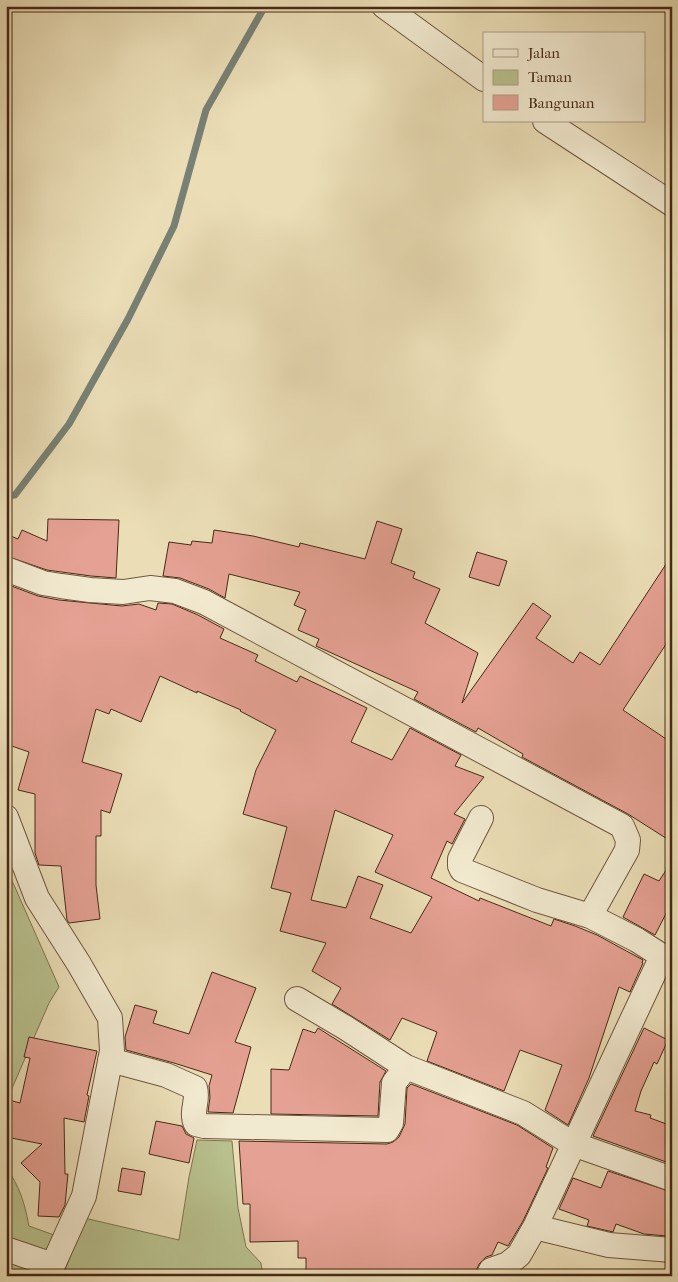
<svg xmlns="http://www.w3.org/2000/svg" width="678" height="1282" font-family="'IM FELL French Canon',serif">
  <rect width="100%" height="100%" fill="#ebdeb7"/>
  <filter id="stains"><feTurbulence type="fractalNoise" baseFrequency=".004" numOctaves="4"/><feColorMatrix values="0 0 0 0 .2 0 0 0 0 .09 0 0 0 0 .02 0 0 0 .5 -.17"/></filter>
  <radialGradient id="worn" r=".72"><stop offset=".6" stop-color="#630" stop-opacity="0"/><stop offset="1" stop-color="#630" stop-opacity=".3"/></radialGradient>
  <!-- green -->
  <path fill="#b8c18e" stroke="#807552" d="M6,867L59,987L49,1003L10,1093L6,1112Z
    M197,1140L232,1141L238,1208L246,1247L261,1263L263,1276H63L84,1218L179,1240L189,1177Z
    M6,1166C20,1189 24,1200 29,1226L54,1235L33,1276H6Z"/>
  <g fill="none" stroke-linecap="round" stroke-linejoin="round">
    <!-- stream -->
    <path stroke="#788175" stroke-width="7" d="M6,496L15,495L69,424L128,319L174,226L206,110L265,6"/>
  </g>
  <!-- building -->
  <path fill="#e5a193" stroke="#472916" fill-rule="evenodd" d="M48,519L119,520L116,578L91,576L47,570L6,556V534L18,539L22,530L47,541Z
    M377,521L402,529L391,563L415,572L413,578L440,589L425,623L478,653L462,703L533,603L551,616L536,638L573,663L580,652L600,665L672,555V635L623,710L672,743V842L628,814L522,757L523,754L478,728L476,732L414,699L418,692L316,646L319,639L298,630L306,610L294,605L300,592L229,574L225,598L209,589L180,578L163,576L169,542L191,545L192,541L212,543L214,530L253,536L299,547L300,543L365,559Z
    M477,552L507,561L499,586L469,577Z
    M6,584L38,596L59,600L122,606L139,604L156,610L158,603L172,604L198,615L224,629L220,638L258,655L255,661L297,682L300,676L367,708L351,742L392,760L410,728L461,755L455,766L484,777L454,814L465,819L452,844L447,841L431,878L479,901L480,898L551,926L554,919L575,926L597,935L643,960L642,963H643L630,992L619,987L589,1078L568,1125L545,1110L562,1065L520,1050L504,1091L427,1061L437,1032L402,1018L390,1040L332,1004L341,988L312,971L326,943L280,931L291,893L271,888L287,827L243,814L256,770L276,730L240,711L241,710L197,691V693L160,676L141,722L111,709L109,714L96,709L82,762L122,774L110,813L101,810V836H96V885L100,919L69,923L67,920L61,866L39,865L35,853V794L18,790L29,752L6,744ZM335,810L393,835L375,872L432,897L411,933L370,918L383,885L358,876L346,908L311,900Z
    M672,861V902L655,935L623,917L644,874L659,881Z
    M212,972L256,988L235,1042L251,1047L233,1113L208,1112L210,1097L209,1086L212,1075L174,1063L126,1050L125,1037L135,1005L157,1011L153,1023L189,1034Z
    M318,1028L386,1071L380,1082L378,1116L271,1114V1069L289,1070L303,1029L315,1033Z
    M644,1028L668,1040L657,1064L654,1062L641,1091L635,1111L651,1115L650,1118L672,1126V1164L593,1136Z
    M29,1037L97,1051L87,1095L89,1096L84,1122L64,1118L65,1174H68L65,1205L59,1217L38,1216L40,1182L21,1163L42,1144L6,1137V1114L9,1100L20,1103L30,1058L24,1057Z
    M411,1084L517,1125L553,1148L546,1167L548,1168L523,1221L508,1246L498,1242L492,1255L486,1257L479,1264L474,1276H306V1258H298V1241L250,1242V1204H243L239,1141L387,1144L393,1142L399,1137L405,1124L407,1088Z
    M156,1121L182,1126L186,1134L194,1138L189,1163L149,1154Z
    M122,1168L145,1172L141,1195L118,1191Z
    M608,1171L672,1192V1223L667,1236L644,1234L616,1224L613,1232L587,1226L589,1220L559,1209L573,1178L601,1188Z"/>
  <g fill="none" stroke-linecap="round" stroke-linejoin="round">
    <!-- minor casing -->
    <g stroke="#70563e" stroke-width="26">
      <path id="minor" d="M384,6L484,79
        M545,121L672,204
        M6,569L43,583L61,586L90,590L123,592L150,588L175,591L204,602L622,826L628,840L627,850L590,916L637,940L662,956L672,960
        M6,817L37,898L79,964L110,1018L112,1051L84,1196L48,1276
        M481,818L460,859V866L462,870L537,900L590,916
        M297,999L346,1028L406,1067L523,1113L573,1144L672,1179
        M110,1060L166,1075L195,1088C199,1100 190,1112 196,1124L204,1126L387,1130L391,1123L394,1083L406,1067
        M535,1227L609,1245L672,1250
        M6,1249L53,1265
        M488,1276L491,1270L508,1264L519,1255L535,1227L662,956"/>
    </g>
    <!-- minor -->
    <use href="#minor" stroke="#f2ead0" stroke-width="24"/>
  </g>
  <!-- margin -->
  <rect width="678" height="1282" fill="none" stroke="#ebdeb7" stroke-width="25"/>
  <rect x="8" y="8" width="663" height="1267" fill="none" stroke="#472916" stroke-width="2.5"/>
  <rect x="12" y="12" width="653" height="1257" fill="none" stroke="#472916"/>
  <!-- legend -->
  <rect x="483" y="32" width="162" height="90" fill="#f2ead0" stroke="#ae9d86"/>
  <rect x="493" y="49" width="25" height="8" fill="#f2ead0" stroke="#ae9d86"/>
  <text x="528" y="58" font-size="15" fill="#472916">Jalan</text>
  <rect x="493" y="70" width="25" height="15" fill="#b8c18e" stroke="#ae9d86"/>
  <text x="528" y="82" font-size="15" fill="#472916">Taman</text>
  <rect x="493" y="95" width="25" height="15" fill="#e5a193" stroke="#ae9d86"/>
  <text x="528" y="108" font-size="15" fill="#472916">Bangunan</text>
  <rect width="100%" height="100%" filter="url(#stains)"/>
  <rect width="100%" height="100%" fill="url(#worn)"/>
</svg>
